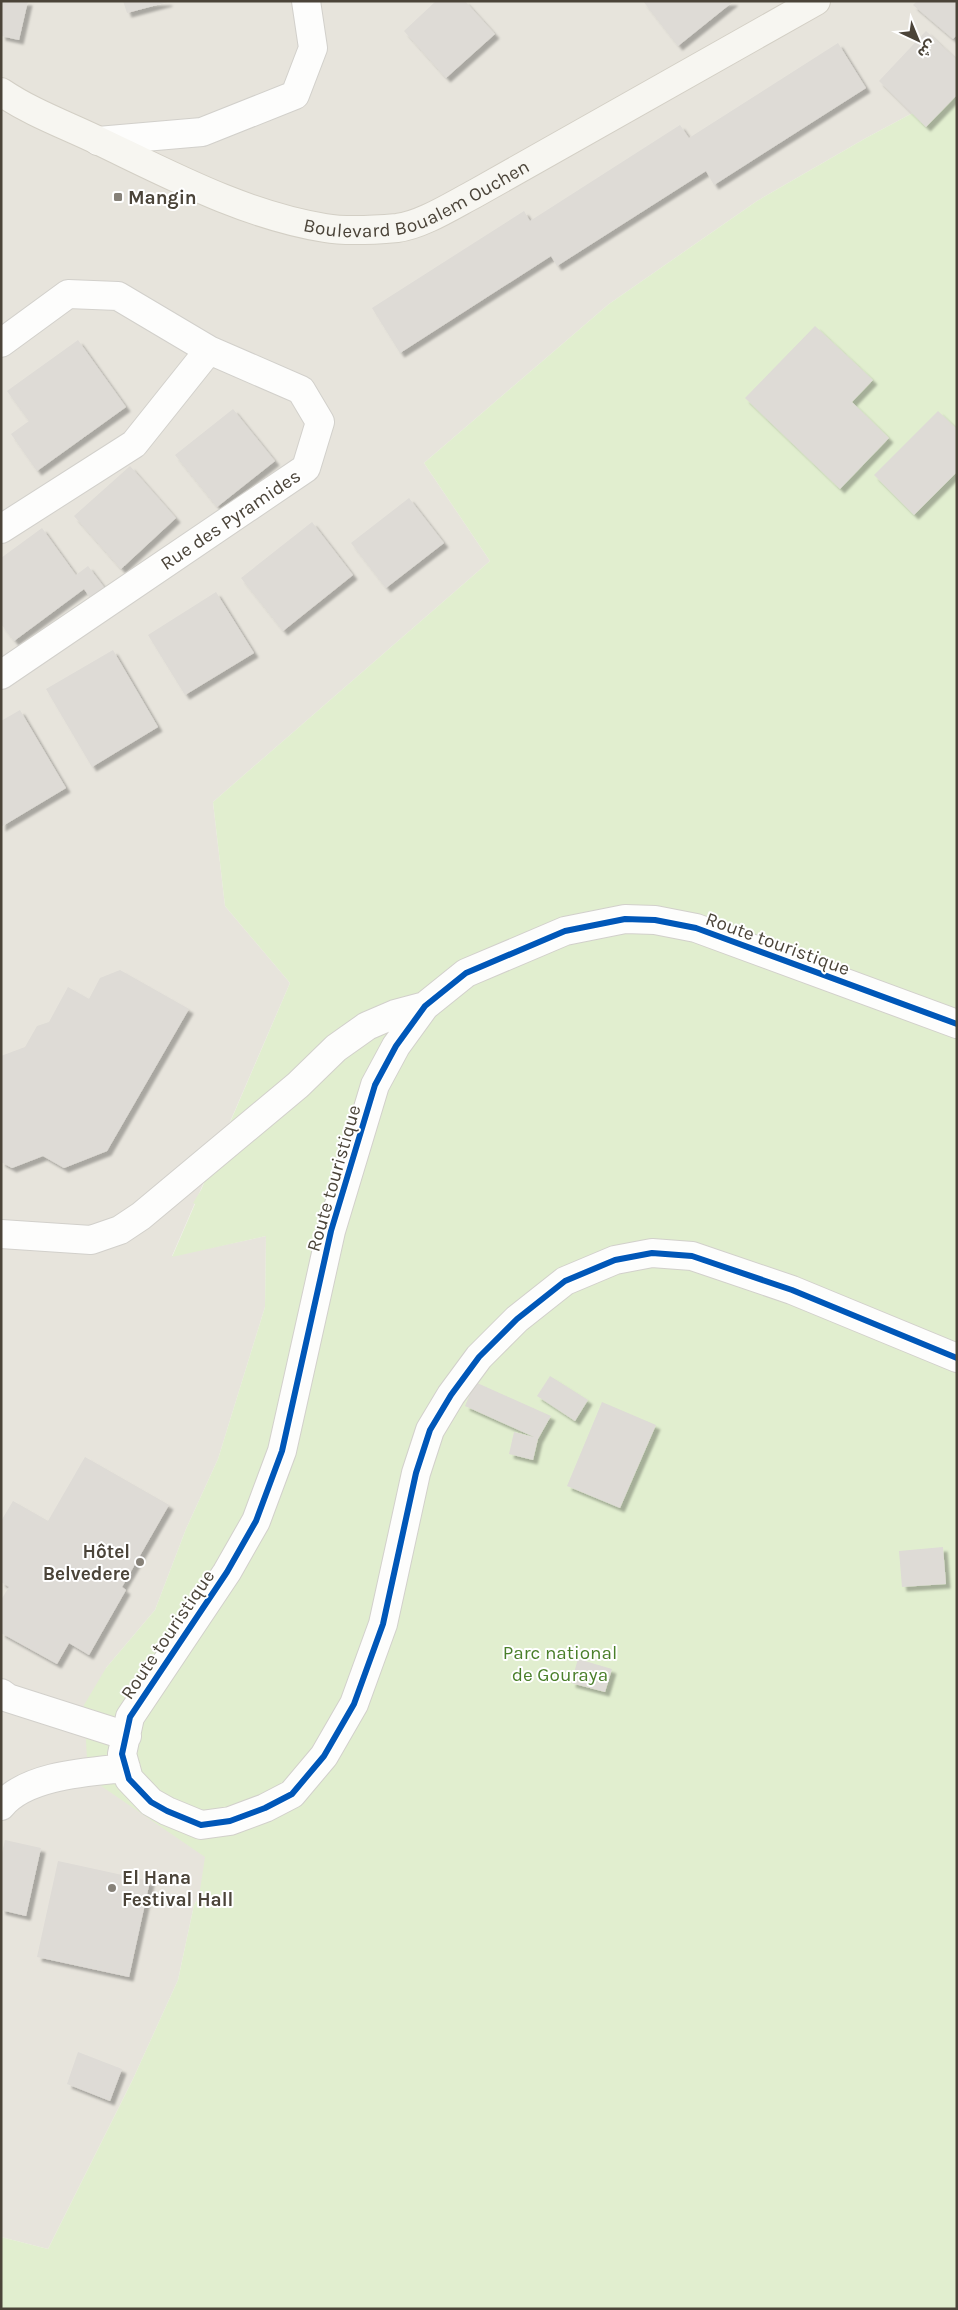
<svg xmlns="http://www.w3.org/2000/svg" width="958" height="2310" font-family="Karla,'Noto Sans Arabic',sans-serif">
  <defs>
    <filter id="shadow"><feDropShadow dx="4.5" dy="4.5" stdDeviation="1" flood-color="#0004"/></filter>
  </defs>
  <rect width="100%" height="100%" fill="#f4f2ee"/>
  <!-- residential -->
  <path fill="#e7e4dc" d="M1,1H957V74L922,108L866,138L757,201L609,304L424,463L490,561L213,802L225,906L290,983L172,1256L266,1236L265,1307L218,1459L186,1529L155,1610L106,1668L218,1865L194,1905L178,1980L133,2079L48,2249L1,2237Z"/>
  <!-- green -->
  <path fill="#e1eecf" d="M957,74V2309H1V2237L48,2249L133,2079L178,1980L194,1905L199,1897L205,1857L88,1777L84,1705L106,1668L155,1610L186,1529L218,1459L265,1307L266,1236L172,1257L195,1204L193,1203L201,1190L290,983L225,906L213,802L490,561L424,463L609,304L757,201L866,138L922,108Z"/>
  <!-- building -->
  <path fill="#dedbd6" filter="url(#shadow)" d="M1,1H28L19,40L1,36Z
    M123,1H168V2L127,13Z
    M436,1H465L495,34L446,78L404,31Z
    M643,1H734L678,46Z
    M917,1H957V35L953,39L913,5Z
    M926,31L957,60V95L926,127L879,81Z
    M838,43L866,88L714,185L706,171L557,266L551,256L400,353L372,308L524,211L530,221L680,125L689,138Z
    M815,326L873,380L852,402L889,438L840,489L745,398Z
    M78,340L126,407L37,471L11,434L29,421L7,391Z
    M233,409L275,461L217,507L175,455Z
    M938,411L957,429V472L914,515L874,475Z
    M130,466L176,518L121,569L74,516Z
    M409,498L444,543L386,588L351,543Z
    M312,522L353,575L283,631L241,578Z
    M42,528L76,575L88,566L107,591L93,602L84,589L14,641L1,624V558Z
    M216,592L254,653L185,695L148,635Z
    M113,650L158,727L92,767L46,689Z
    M20,710L66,788L1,827V721Z
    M120,970L189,1009L107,1151L64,1168L43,1156L12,1168L1,1162V1056L25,1047L37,1026L49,1022L68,987L89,999L100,978Z
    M550,1376L588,1400L575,1421L537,1396Z
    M475,1382L551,1416L538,1439L533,1460L509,1454L514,1432L534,1437L465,1406Z
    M602,1402L656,1425L620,1508L567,1486Z
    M85,1457L169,1505L122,1587L126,1590L89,1655L69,1643L57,1664L1,1633V1600L9,1587L1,1582V1521L13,1501L48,1521Z
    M943,1547L946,1584L902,1587L899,1551Z
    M578,1659L612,1669L605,1692L571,1683Z
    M5,1840L41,1848L26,1916L1,1910V1857Z
    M58,1861L150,1881L129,1977L37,1957Z
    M78,2052L122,2069L110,2101L67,2084Z"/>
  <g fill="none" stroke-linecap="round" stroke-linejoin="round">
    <!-- street casing -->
    <g stroke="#d2d0cb" stroke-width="30">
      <path id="street" d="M98,141L202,132L295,95L313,48L306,1
        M1,343L68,294L118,296L209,350L301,390L320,422L306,468L1,675
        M1,529L134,444L209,350
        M957,1024L696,928L655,920L625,919L565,931L466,973L425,1006L396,1046L375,1085L331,1231L282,1451L256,1521L227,1572L130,1717L122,1754L129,1779L151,1802L167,1811L201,1825L230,1821L265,1808L292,1794L324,1756L354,1704L383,1624L416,1473L430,1430L451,1395L479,1357L517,1319L565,1281L615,1260L652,1253L692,1256L792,1290L957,1358
        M1,1234L91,1240L120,1230L141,1216L298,1085L336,1048L367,1026L395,1014L425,1006
        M1,1693L8,1698L127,1736
        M1,1806C26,1775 88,1772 126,1768"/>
    </g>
    <!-- secondary casing -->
    <g stroke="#d3cfc5" stroke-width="30">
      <g id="secondary">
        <path id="s1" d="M1,92C32,113 66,125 99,141C172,176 245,215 325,228C347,232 374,230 397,228C422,225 453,205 476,193L816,1"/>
      </g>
    </g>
    <!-- street -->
    <use href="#street" stroke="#fdfdfc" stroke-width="28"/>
    <!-- secondary -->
    <use href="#secondary" stroke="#f7f6f1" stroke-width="28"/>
    <!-- cycleway casing -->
    <g stroke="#fff" stroke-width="9">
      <path id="cycleway" d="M957,1024L696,928L655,920L625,919L565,931L466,973L425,1006L396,1046L375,1085L331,1231L282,1451L256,1521L227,1572L130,1717L122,1754L129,1779L151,1802L167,1811L201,1825L230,1821L265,1808L292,1794L324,1756L354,1704L383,1624L416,1473L430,1430L451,1395L479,1357L517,1319L565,1281L615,1260L652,1253L692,1256L792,1290L957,1358"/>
    </g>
    <!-- cycleway -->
    <use href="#cycleway" stroke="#0057b8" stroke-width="6"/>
  </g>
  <!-- markers -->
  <g fill="#868178" stroke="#fff" stroke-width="2">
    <rect x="113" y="192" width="10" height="10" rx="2.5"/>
    <circle cx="140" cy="1562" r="5"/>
    <circle cx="112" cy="1888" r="5"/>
  </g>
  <g text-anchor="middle" stroke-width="4" stroke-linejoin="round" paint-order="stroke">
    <!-- street labels -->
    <g font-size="19" fill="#4b4439" stroke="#fff">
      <text dy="7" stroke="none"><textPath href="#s1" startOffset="451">Boulevard Boualem Ouchen</textPath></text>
      <text transform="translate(230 519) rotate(-34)" y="7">Rue des Pyramides</text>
      <text transform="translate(778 943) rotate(20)" y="7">Route touristique</text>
      <text transform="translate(333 1178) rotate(-74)" y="7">Route touristique</text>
      <text transform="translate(167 1634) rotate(-56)" y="7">Route touristique</text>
    </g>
    <!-- poi labels -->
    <g font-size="19" font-weight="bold" fill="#4b4439" stroke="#fff" text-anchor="start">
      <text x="128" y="204">Mangin</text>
      <text x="130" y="1558" text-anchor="end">Hôtel<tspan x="130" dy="22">Belvedere</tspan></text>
      <text x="122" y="1884">El Hana<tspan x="122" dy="22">Festival Hall</tspan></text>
    </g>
    <!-- park labels -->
    <g font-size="19" fill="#4a7f2a" stroke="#fff">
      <text x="560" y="1659">Parc national<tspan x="560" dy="22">de Gouraya</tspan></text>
    </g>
  </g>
  <!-- border -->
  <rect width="958" height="2310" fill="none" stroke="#4b4439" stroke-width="5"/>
  <!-- north arrow -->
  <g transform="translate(918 40) rotate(136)" stroke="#ffffff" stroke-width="4" paint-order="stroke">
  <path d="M0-4L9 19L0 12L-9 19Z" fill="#4b4439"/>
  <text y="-8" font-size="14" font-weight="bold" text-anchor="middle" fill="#4b4439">ش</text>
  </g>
</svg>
